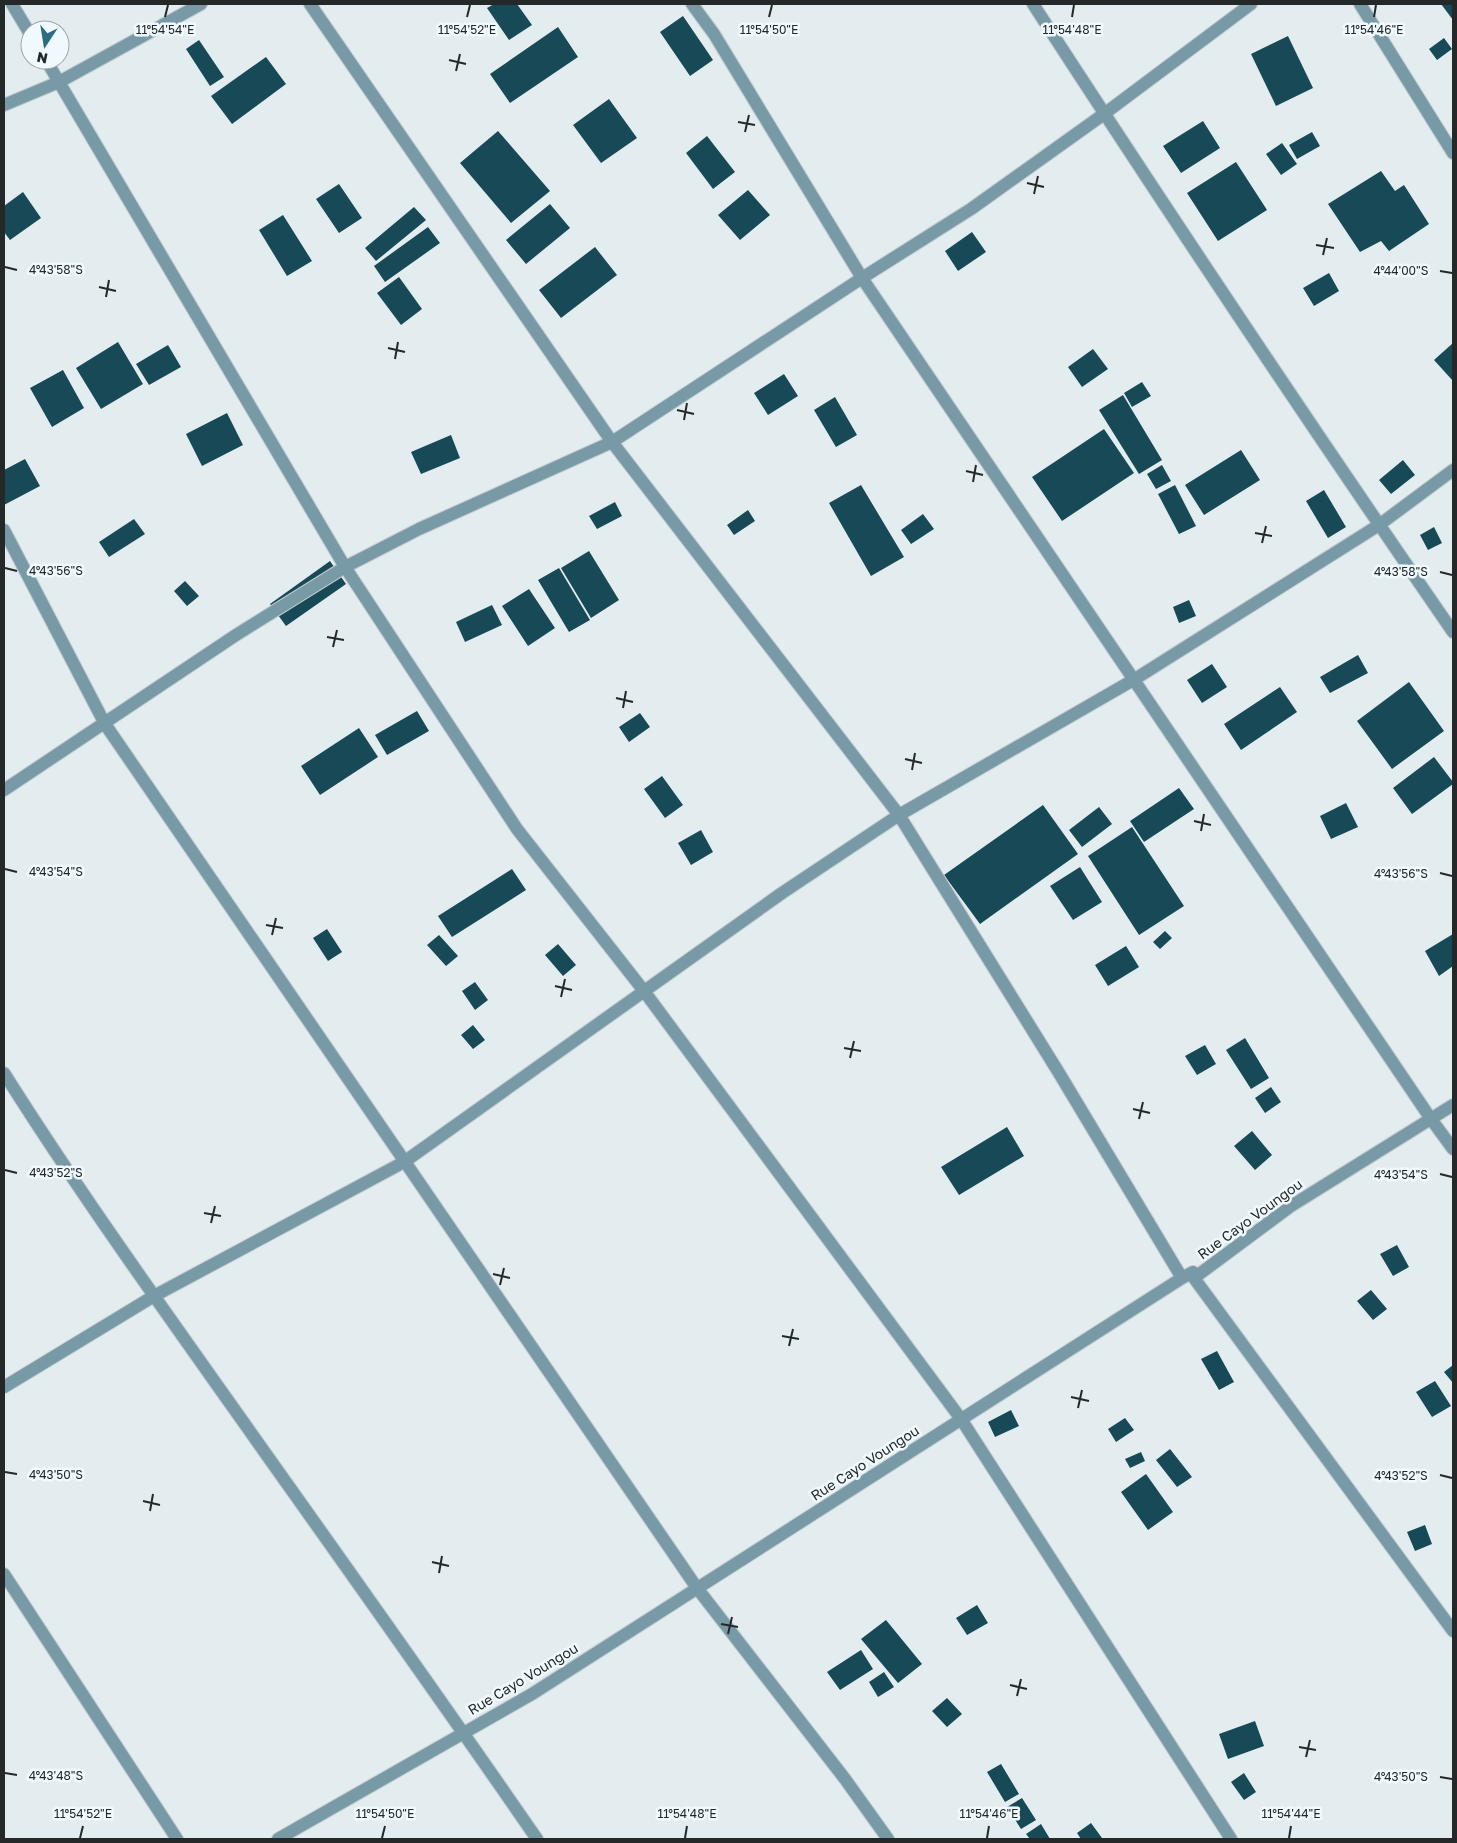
<svg xmlns="http://www.w3.org/2000/svg" width="1457" height="1843" font-family="'Golos Text',sans-serif">
  <rect width="100%" height="100%" fill="#e3edf0"/>
  <!-- building -->
  <path fill="#184957" d="M494,4H517L532,25L509,40L487,8Z
    M1441,4H1453V20Z
    M683,16L713,60L690,76L660,32Z
    M558,27L578,57L510,103L490,74Z
    M1288,36L1313,88L1276,106L1251,54Z
    M1444,38L1452,49L1437,60L1429,49Z
    M199,40L224,77L210,86L186,49Z
    M266,57L286,84L232,124L211,96Z
    M609,99L637,138L601,163L573,125Z
    M1203,121L1220,148L1181,173L1163,146Z
    M498,131L550,191L511,223L460,163Z
    M1312,132L1320,146L1297,159L1289,145Z
    M707,136L735,172L713,189L686,153Z
    M1282,143L1297,164L1281,175L1266,154Z
    M1236,162L1267,210L1218,241L1187,193Z
    M1381,171L1395,191L1404,185L1429,224L1389,251L1381,241L1360,252L1328,204Z
    M339,184L362,218L339,233L316,199Z
    M748,190L770,215L740,240L718,215Z
    M23,192L41,218L10,240L4,232V206Z
    M550,204L570,228L526,264L506,240Z
    M414,207L426,220L376,261L365,248Z
    M283,215L312,261L287,276L259,230Z
    M428,227L440,243L385,282L374,266Z
    M972,232L986,252L958,271L945,251Z
    M595,247L617,275L561,318L539,290Z
    M1329,273L1339,291L1314,306L1303,288Z
    M399,277L422,309L401,325L377,293Z
    M118,342L143,384L101,409L76,368Z
    M1453,343V381L1434,360Z
    M168,345L181,367L149,385L136,364Z
    M1093,349L1108,369L1082,387L1068,367Z
    M63,370L84,408L52,427L30,388Z
    M784,374L798,396L768,415L754,393Z
    M1142,382L1151,396L1132,407L1124,393Z
    M1123,395L1162,460L1139,474L1099,410Z
    M835,397L857,435L836,447L814,410Z
    M227,413L243,445L202,466L186,434Z
    M1104,429L1134,473L1062,521L1032,477Z
    M451,435L460,458L421,474L411,452Z
    M1241,450L1260,480L1204,515L1185,485Z
    M25,459L40,486L4,505V470Z
    M1403,460L1415,475L1391,494L1379,480Z
    M1162,465L1171,481L1156,489L1147,474Z
    M861,485L904,557L871,576L829,503Z
    M1175,485L1196,526L1179,534L1158,494Z
    M1324,490L1346,527L1328,538L1306,501Z
    M615,502L622,516L597,529L589,516Z
    M748,510L755,521L734,535L727,525Z
    M923,514L934,529L911,544L901,530Z
    M134,519L145,534L109,557L99,542Z
    M1434,527L1442,543L1428,550L1420,535Z
    M589,551L619,600L591,618L561,568Z
    M330,561L346,584L286,626L270,604Z
    M559,568L590,620L569,632L538,580Z
    M185,581L199,596L187,606L174,591Z
    M529,589L555,628L528,646L502,606Z
    M1189,600L1196,616L1179,623L1173,607Z
    M492,605L502,625L465,642L456,622Z
    M1358,655L1368,673L1330,693L1320,677Z
    M1212,664L1227,687L1202,703L1187,680Z
    M1409,682L1444,731L1392,769L1357,721Z
    M1280,687L1297,712L1241,750L1224,724Z
    M417,711L429,731L387,755L375,735Z
    M640,713L650,727L629,742L619,727Z
    M359,728L378,757L320,795L301,766Z
    M1434,757L1453,782V784L1412,814L1393,788Z
    M662,776L683,805L665,818L644,789Z
    M1179,788L1194,809L1144,842L1130,821Z
    M1346,803L1358,827L1331,839L1320,816Z
    M1043,805L1078,854L980,924L944,875Z
    M1099,807L1112,824L1082,847L1069,830Z
    M1132,827L1184,906L1139,935L1088,856Z
    M701,830L713,852L691,865L678,843Z
    M1080,867L1102,902L1073,920L1050,886Z
    M512,869L526,890L452,937L438,916Z
    M327,929L342,952L328,961L313,938Z
    M1165,931L1172,938L1160,949L1153,942Z
    M1453,934V966L1439,976L1425,951Z
    M439,935L458,956L446,966L427,945Z
    M558,944L576,965L563,976L545,955Z
    M1126,946L1139,967L1108,986L1095,965Z
    M475,982L488,1000L475,1010L462,991Z
    M473,1025L485,1040L473,1049L461,1035Z
    M1245,1038L1269,1078L1251,1089L1226,1050Z
    M1205,1045L1216,1064L1197,1075L1185,1056Z
    M1271,1087L1281,1102L1265,1113L1255,1098Z
    M1007,1127L1024,1156L959,1195L941,1167Z
    M1252,1131L1272,1155L1255,1170L1234,1146Z
    M1397,1245L1409,1267L1393,1276L1380,1254Z
    M1371,1290L1387,1309L1373,1320L1357,1301Z
    M1217,1351L1234,1382L1219,1390L1201,1359Z
    M1453,1365V1383L1444,1372Z
    M1435,1381L1451,1406L1432,1417L1416,1392Z
    M1011,1410L1019,1426L995,1437L988,1422Z
    M1125,1418L1134,1430L1116,1442L1108,1429Z
    M1170,1449L1192,1477L1177,1487L1156,1460Z
    M1141,1452L1145,1461L1130,1468L1125,1459Z
    M1146,1474L1173,1512L1148,1530L1121,1492Z
    M1425,1525L1432,1544L1415,1551L1407,1532Z
    M977,1605L988,1623L967,1635L956,1618Z
    M886,1620L922,1664L898,1683L861,1639Z
    M861,1650L873,1669L840,1690L827,1672Z
    M884,1672L894,1687L878,1697L869,1682Z
    M947,1698L962,1714L947,1727L932,1711Z
    M1255,1721L1264,1746L1228,1759L1219,1734Z
    M1001,1764L1019,1794L1005,1802L987,1772Z
    M1244,1773L1256,1792L1244,1800L1231,1782Z
    M1022,1798L1036,1820L1021,1829L1007,1807Z
    M1091,1823L1102,1838L1081,1839L1077,1833Z
    M1041,1824L1050,1839H1030L1026,1834Z"/>
  <g fill="none" stroke-linecap="round" stroke-linejoin="round">
    <!-- street casing -->
    <g stroke="#c1cacc" stroke-width="14">
      <path id="street" d="M12,4L30,34
        M310,4L612,442L899,815L1059,1073L1182,1278
        M692,4L714,34L862,278L1431,1119L1453,1149
        M1033,4C1170,215 1310,425 1453,632
        M1360,4L1453,153
        M46,60L345,567L517,829L644,991L961,1419L1231,1839
        M4,105L59,82L201,4
        M4,530L105,724L697,1588L845,1779L888,1839
        M4,790L236,635L345,567L419,529L612,442L862,278L971,209L1104,114L1251,4
        M4,1073C76,1187 154,1296 232,1406C334,1550 437,1694 537,1839
        M1194,1278L1453,1631
        M4,1387L154,1296L404,1162L782,893L899,815L1135,679L1379,525L1453,470
        M4,1574L177,1839
        M278,1839L532,1694L1182,1278L1193,1272L1194,1278L1291,1206L1453,1105"/>
    </g>
    <!-- street -->
    <use href="#street" stroke="#779aa6" stroke-width="12"/>
  </g>
  <!-- ticks -->
  <path fill="none" stroke="#242829" stroke-width="2" d="M165,17L168,5M467,17L470,5M769,17L772,5M1072,17L1074,5M1374,17L1376,5M449,60L466,64M456,71L460,54M738,122L755,125M745,132L749,115M1027,183L1044,187M1034,194L1038,176M1316,245L1334,248M1323,255L1327,238M5,267L17,270M1440,271L1452,273M99,287L116,291M106,297L109,280M388,348L405,352M395,359L398,342M677,410L694,414M684,420L687,403M966,471L983,475M973,482L976,465M1255,533L1272,536M1262,543L1266,526M5,568L17,571M1440,572L1452,575M327,637L344,640M333,647L337,630M616,698L633,702M623,708L626,691M905,759L922,763M912,770L915,753M1194,821L1211,825M1201,831L1204,814M5,869L17,872M1440,873L1452,876M266,925L283,928M272,935L276,918M555,986L572,990M561,997L565,979M844,1048L861,1051M850,1058L854,1041M1133,1109L1150,1113M1139,1119L1143,1102M5,1170L17,1173M1440,1174L1452,1177M204,1213L221,1216M211,1223L215,1206M493,1274L510,1278M500,1285L504,1268M782,1336L799,1339M789,1346L793,1329M1071,1397L1089,1401M1078,1408L1082,1390M5,1472L17,1474M1440,1475L1452,1478M143,1501L160,1505M150,1511L153,1494M432,1562L449,1566M439,1573L442,1556M721,1624L738,1627M728,1634L732,1617M1010,1685L1027,1689M1017,1696L1021,1679M1299,1747L1316,1750M1306,1757L1310,1740M5,1773L17,1775M1440,1777L1452,1779M80,1838L83,1826M382,1838L385,1826M685,1838L687,1826M987,1838L989,1826M1289,1838L1291,1826"/>
  <g text-anchor="middle" stroke-width="5" stroke-linejoin="round" paint-order="stroke">
    <!-- street labels -->
    <g font-size="14" fill="#242829" stroke="#f0fafe">
      <text transform="translate(1250 1219) rotate(-36)" y="5">Rue Cayo Voungou</text>
      <text transform="translate(865 1463) rotate(-33)" y="5">Rue Cayo Voungou</text>
      <text transform="translate(523 1679) rotate(-31)" y="5">Rue Cayo Voungou</text>
    </g>
  </g>
  <g font-size="12" text-anchor="middle" fill="#242829" stroke="#f0fafe" stroke-width="5" stroke-linejoin="round" paint-order="stroke">
    <text x="165" y="34">11°54'54"E</text>
    <text x="467" y="34">11°54'52"E</text>
    <text x="769" y="34">11°54'50"E</text>
    <text x="1072" y="34">11°54'48"E</text>
    <text x="1374" y="34">11°54'46"E</text>
    <text x="56" y="274">4°43'58"S</text>
    <text x="1401" y="275">4°44'00"S</text>
    <text x="56" y="575">4°43'56"S</text>
    <text x="1401" y="576">4°43'58"S</text>
    <text x="56" y="876">4°43'54"S</text>
    <text x="1401" y="878">4°43'56"S</text>
    <text x="56" y="1177">4°43'52"S</text>
    <text x="1401" y="1179">4°43'54"S</text>
    <text x="56" y="1479">4°43'50"S</text>
    <text x="1401" y="1480">4°43'52"S</text>
    <text x="56" y="1780">4°43'48"S</text>
    <text x="1401" y="1781">4°43'50"S</text>
    <text x="83" y="1818">11°54'52"E</text>
    <text x="385" y="1818">11°54'50"E</text>
    <text x="687" y="1818">11°54'48"E</text>
    <text x="989" y="1818">11°54'46"E</text>
    <text x="1291" y="1818">11°54'44"E</text>
  </g>
  <!-- border -->
  <rect width="1457" height="1843" fill="none" stroke="#242829" stroke-width="10"/>
  <!-- north arrow -->
  <g transform="translate(45 45) rotate(192)"><circle r="24" fill="#f0fafe" stroke="#9ea6a9"/>
  <path d="M0-4L9 19L0 12L-9 19Z" fill="#2c6d81"/>
  <text y="-8" font-size="14" font-weight="bold" text-anchor="middle" fill="#242829">N</text>
  </g>
</svg>
